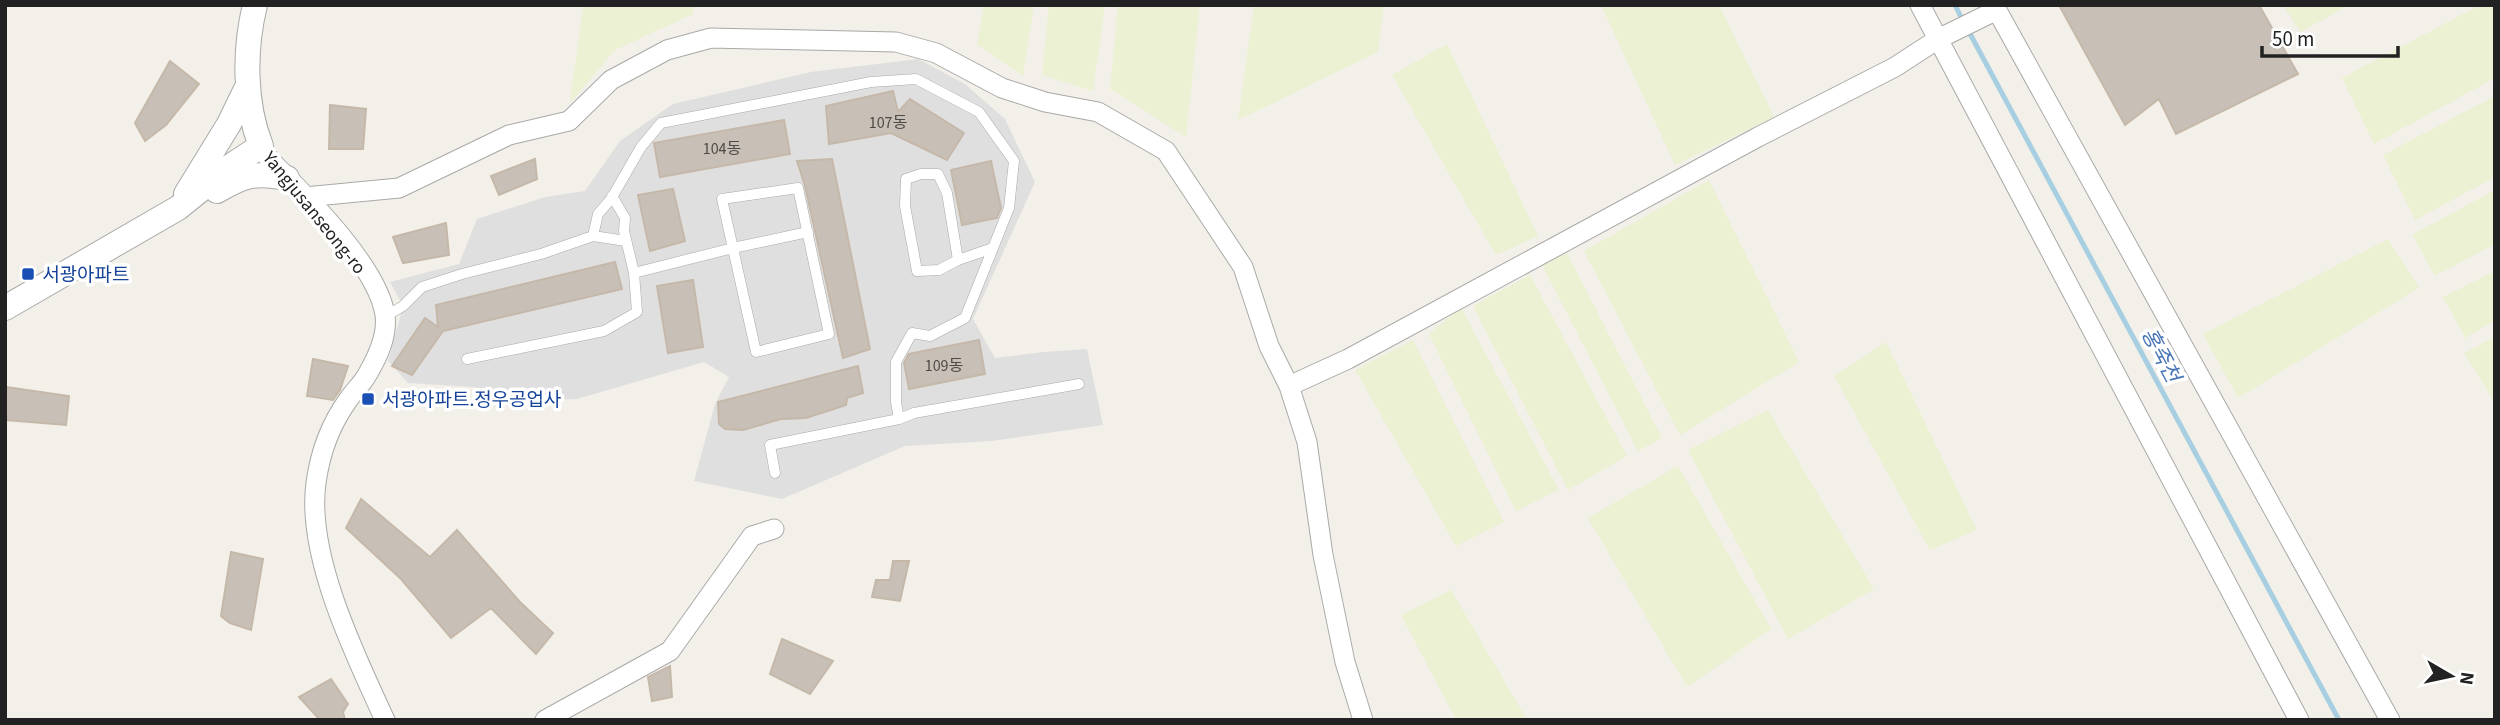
<svg xmlns="http://www.w3.org/2000/svg" width="2500" height="725" font-family="'Source Sans 3','Noto Sans KR',sans-serif">
  <rect width="100%" height="100%" fill="#f2f0e8"/>
  <!-- residential -->
  <path fill="#e0dfdf" d="M918,59L965,84L1005,119L1035,182L973,319L995,358L1044,352L1087,349L1103,425L992,441L905,446L782,499L694,481L715,404L729,377L704,362L577,399L524,401L474,387L408,383L388,361L403,306L390,282L459,264L477,219L545,197L585,191L620,141L673,104L811,72Z"/>
  <!-- farmland -->
  <path fill="#ecf1d3" d="M583,5H693V14L615,50L570,103Z
    M984,5H1034L1023,76L977,44Z
    M1049,5H1105L1093,91L1042,75Z
    M1118,5H1200L1186,137L1110,89Z
    M1254,5H1384L1378,52L1238,120Z
    M1601,5H1719L1774,117L1675,165Z
    M2283,5H2349L2301,32Z
    M2480,5H2495V78L2374,144L2342,78Z
    M1447,44L1538,236L1496,255L1392,75Z
    M2495,96V177L2415,220L2383,155Z
    M1709,180L1799,362L1680,435L1584,251Z
    M2495,190V244L2435,276L2412,235Z
    M2388,239L2419,288L2238,398L2203,334Z
    M1567,253L1662,438L1638,451L1542,265Z
    M2495,271V320L2465,338L2443,297Z
    M1530,275L1627,456L1568,490L1473,306Z
    M1461,308L1559,490L1516,511L1429,334Z
    M2495,337V403L2464,353Z
    M1413,340L1504,522L1456,546L1355,370Z
    M1886,342L1977,530L1930,550L1834,376Z
    M1768,410L1874,589L1788,639L1688,450Z
    M1678,466L1771,629L1687,687L1588,518Z
    M1451,590L1527,720H1456L1401,615Z"/>
  <g fill="none" stroke-linecap="round" stroke-linejoin="round">
    <!-- stream -->
    <path stroke="#a7cfe1" stroke-width="5" d="M1955,5L1963,21
      M1968,30L2339,720"/>
  </g>
  <!-- building -->
  <path fill="#c8c0b7" stroke="#c5b8a9" stroke-width="2" d="M2059,5H2259L2298,74L2176,134L2159,99L2125,125Z
    M170,61L199,84L166,125L145,141L135,123Z
    M893,91L898,112L910,99L964,133L947,160L891,133L829,144L826,106Z
    M330,105L366,109L363,149H329Z
    M784,120L790,154L660,177L654,143Z
    M535,159L537,179L499,195L491,176Z
    M832,159L870,349L843,358L805,186L797,161Z
    M991,161L1001,208L997,218L962,225L951,170Z
    M673,189L685,241L650,251L638,195Z
    M446,223L449,255L403,263L393,237Z
    M615,262L622,289L443,331L412,375L392,366L425,318L438,327L436,305Z
    M693,280L703,347L668,353L657,286Z
    M979,340L985,374L909,389L904,363L909,354Z
    M313,359L348,366L340,390L333,400L307,396Z
    M858,366L863,393L847,398L846,405L806,418L781,419L743,430L725,429L719,424L718,402Z
    M6,387L69,396L66,425L6,420Z
    M361,499L430,557L457,530L520,602L553,633L536,654L491,608L451,638L401,579L346,528Z
    M231,552L263,559L251,630L230,623L221,616Z
    M893,561H909L900,601L872,597L876,580H890Z
    M782,639L833,661L810,694L770,674Z
    M670,666L672,697L652,701L648,677Z
    M331,679L348,704L343,712L345,720H320L299,697Z"/>
  <g fill="none" stroke-linecap="round" stroke-linejoin="round">
    <!-- service casing -->
    <g stroke="#a9a9a9" stroke-width="11">
      <path id="service" d="M798,188L829,334L756,352L722,199Z
        M593,236L626,241
        M958,260L947,193L938,174H921L906,179L905,206L917,271L939,270L958,260L993,248
        M634,273L733,248L808,232
        M386,316L403,306L422,287L462,274L541,254L593,236L598,214L611,199L641,147L661,123L871,82L916,79L979,112L1014,161L1009,208L965,318L930,336L912,333L896,362V402L899,419
        M467,359L604,331L637,312L634,273L624,231L625,218L612,196
        M775,473L770,445L899,419L914,413L1079,384"/>
    </g>
    <!-- minor casing -->
    <g stroke="#a9a9a9" stroke-width="21">
      <path id="minor" d="M1920,5L2299,720
        M1994,5L2390,720
        M261,146L269,159C304,194 378,266 385,315C388,336 377,358 367,375C362,384 354,391 348,400C330,425 320,453 316,483C306,555 355,655 385,720
        M305,197L399,188L509,135L569,121L611,80L667,50L711,38L896,42L936,53L1002,88L1045,102L1098,112L1166,151L1243,267L1269,346L1289,386L1307,442L1323,555L1345,662L1363,720
        M1289,386L1348,359L1758,137L1895,67L1938,39L1997,10
        M545,720L670,651L752,536L774,529"/>
    </g>
    <!-- tertiary casing -->
    <g stroke="#a9a9a9" stroke-width="26">
      <path id="tertiary" d="M217,191C244,175 255,172 287,178
        M186,194L229,124L248,85
        M5,308L178,208L229,167L261,146C244,103 244,50 255,5"/>
    </g>
    <!-- service -->
    <use href="#service" stroke="#fff" stroke-width="10"/>
    <!-- minor -->
    <use href="#minor" stroke="#fff" stroke-width="19"/>
    <!-- tertiary -->
    <use href="#tertiary" stroke="#fff" stroke-width="24"/>
  </g>
  <!-- markers -->
  <g fill="#1a4fb4" stroke="#fff" stroke-width="2.5">
    <rect x="21" y="267" width="14" height="14" rx="3.5"/>
    <rect x="361" y="392" width="14" height="14" rx="3.5"/>
  </g>
  <g text-anchor="middle" stroke-width="7" stroke-linejoin="round" paint-order="stroke">
    <!-- number labels -->
    <g font-size="16" fill="#4c4a47">
      <text x="888" y="128">107동</text>
      <text x="722" y="154">104동</text>
      <text x="944" y="371">109동</text>
    </g>
    <!-- street labels -->
    <g font-size="19" fill="#222" stroke="#fff">
      <text transform="translate(315 212) rotate(51)" y="7">Yangjusanseong-ro</text>
    </g>
    <!-- transit labels -->
    <g font-size="19" fill="#164399" stroke="#fff" text-anchor="start">
      <text x="42" y="281">서광아파트</text>
      <text x="382" y="406">서광아파트.정우공업사</text>
    </g>
    <!-- water labels -->
    <g font-size="21" font-style="italic" fill="#4876b8" stroke="#fff">
      <text transform="translate(2161 355) rotate(62)" y="7">홍죽천</text>
    </g>
  </g>
  <!-- border -->
  <rect width="2500" height="725" fill="none" stroke="#222222" stroke-width="14"/>
  <!-- north arrow -->
  <g transform="translate(2451 676) rotate(99)" stroke="#ffffff" stroke-width="5" paint-order="stroke">
  <path d="M0-5L12 26L0 18L-12 26Z" fill="#222222"/>
  <text y="-10" font-size="19" font-weight="bold" text-anchor="middle" fill="#222222">N</text>
  </g>
  <!-- scale -->
  <path d="M2262 46v10h136v-10" fill="none" stroke="#222222" stroke-width="3.5"/>
  <text x="2272" y="46" font-size="21" fill="#222222" stroke="#ffffff" stroke-width="5" paint-order="stroke">50 m</text>
</svg>
